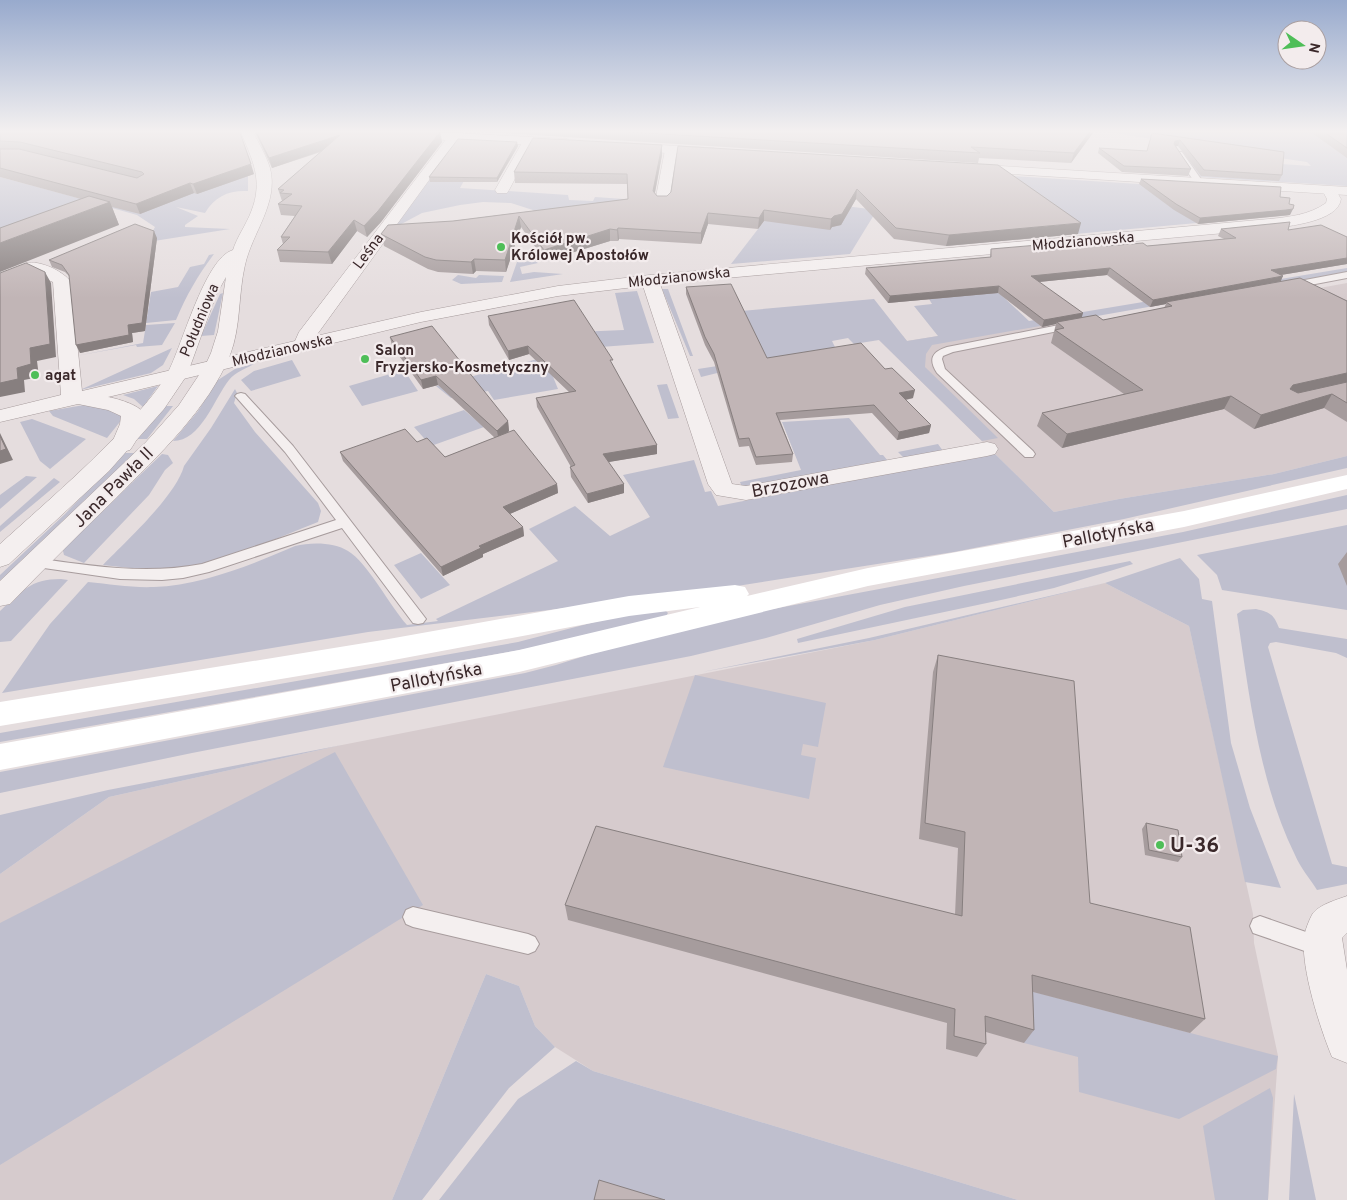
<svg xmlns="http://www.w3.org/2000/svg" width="1347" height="1200" font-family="Overpass,sans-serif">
  <rect width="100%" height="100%" fill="#e5ddde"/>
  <!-- built -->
  <path fill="#d6cbcd" d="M1347,283V456L1274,474L1119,499L1054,512L879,340L903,336L907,341L1037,320L1066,340L1265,298Z
    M1105,583L1189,626L1253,914L1254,943L1278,1056L1268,1200H1018L593,1071L555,1047L535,1026L519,986L486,974L392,1200H0V874L109,797L342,745L875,640Z"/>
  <!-- green -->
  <path fill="#bfbfce" d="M1107,130H1347V186L1199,177L1186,160L1187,158L1311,166L1307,162L1106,132Z
    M434,170H470L460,188L568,195L569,200L593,201L595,197L653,201L570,222L511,203L483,202L460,205L422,213L392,229Z
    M980,174L1154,185L1165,203L1197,223L1075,234Z
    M248,176V191C229,190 215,196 205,213L176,207L198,216L185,225V227L230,229L78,253L148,240L155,227L137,215L112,208L111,197Z
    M0,177L78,198L116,187L0,233Z
    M782,198L877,210L850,254L731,264Z
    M214,254C198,275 186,296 176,320L146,323L151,292L178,287L190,267L204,264L209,255Z
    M536,261L538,263L520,267L522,274L534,272L563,274L510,282L517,262Z
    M1347,268V272L932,345L926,354L925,367L998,438L982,441L879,340L854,344L848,338L832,341L835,347L795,354L701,377L698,369L763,359L741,311L874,299L907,341L938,336L914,306L932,304L929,299L997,291L1029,321Z
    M458,275L476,278L479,275L504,276L502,282L461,284L452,280Z
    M662,289H668L693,356H690Z
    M637,291L654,343L587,348L577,332L624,330L615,293Z
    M223,293L214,335L201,336L220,294Z
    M175,323L162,345L137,347L136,345L76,356L143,343L146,325Z
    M172,348L163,365L151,373L80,390Z
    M545,357L558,389L494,400L488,391L451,398L436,386Z
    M292,360L301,376L251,391L241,380L254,371Z
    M256,363C247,368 235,372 229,380C214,399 201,441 173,441L198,411L218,380L235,369Z
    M404,370L418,391L362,406L349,386Z
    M667,384L679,418L668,419L657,385Z
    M158,386L143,407L134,399L123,395Z
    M235,389L237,393L234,403L255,432L318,503L321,511L318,522C276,538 232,560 187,567C159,572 130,568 103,565C125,542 176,496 184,466L211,428Z
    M90,404L113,407L123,418L107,438L53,416L49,411Z
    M165,406H173L147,439H136Z
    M464,410L484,427L431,446L414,427Z
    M849,418L880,455H883L888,461L743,490L740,482L801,470L782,422Z
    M32,419L86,439L50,469L40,461L20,422Z
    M938,444L943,451L904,458L898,452Z
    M993,452L1054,512L1119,499L1274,474L1347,456V468L1124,519L954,552L705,591L368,632L2,693L50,624L88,582C110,584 132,588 154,587C202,585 251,565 295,546C311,542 334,542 348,551C367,562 390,606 407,625L438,621L436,619L558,561L529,529L575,506L610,536L650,517L623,475L694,460L705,492L711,491L718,506Z
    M124,453H135L0,588V575L65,514Z
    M162,454L168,455L173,463L165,470L149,495L84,563L64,555L63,551L67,545Z
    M26,476L37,477L0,509V495Z
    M54,478L60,482L0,532V526Z
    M1347,495V509L964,586L880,605L766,638L691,656L192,753L0,793V772L525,673L556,665L594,653L752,613L1183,532Z
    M1347,525V610L1222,590L1217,575L1197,555Z
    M421,553L450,585L421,599L394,565Z
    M1180,558L1199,579L1202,599L1212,601L1231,743L1250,808L1281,888L1245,882L1189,626L1105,583L875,640L702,672L869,638L1105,583Z
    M1130,561L1133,564L1054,588L1001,600L798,643L797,639L905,607Z
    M61,579L68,580L11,641L0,642V611C21,592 30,579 61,579Z
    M1256,609C1270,612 1274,615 1279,628L1347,639V658L1336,653L1276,642L1270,643L1268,647L1332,864L1347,867V884L1317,890C1310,879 1300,867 1295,855C1259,782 1249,694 1237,614L1243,610Z
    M666,611L668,613L666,616L526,649L0,742V733L518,642L633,612Z
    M695,675L826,703L818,747L803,744L801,755L816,758L809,799L663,767Z
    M342,745L109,797L0,874V815L108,790Z
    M335,752L423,905L0,1165V923Z
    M486,974L519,986L535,1026L555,1047L509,1088L422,1200H392Z
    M1023,989L1278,1056L1276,1069L1179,1119L1079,1092L1078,1057L1024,1043Z
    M576,1061L593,1071L1018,1200H439L518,1099Z
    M1270,1088L1273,1098L1268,1200H1215L1203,1126Z
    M1294,1094L1316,1200H1289Z"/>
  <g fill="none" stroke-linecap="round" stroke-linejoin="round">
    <!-- service casing -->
    <g stroke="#a79c9d" stroke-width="2">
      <path id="service" d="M1176,152H1182L1203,182L1202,184H1196L1175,154Z
        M1347,272V278L1289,289L1284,286L1289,283Z
        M1074,322L1078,323V327L953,352L943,356L942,359L945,369L1033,451L1035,454L1033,457H1025L937,373C928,359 932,352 947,347Z
        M241,393L245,394L293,446L423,615L426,619L423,623L418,624L413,623L342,528L209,572L183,578L162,580L120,579L30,566L28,563L30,560L35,558C91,566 146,575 202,564L336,520L285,452L237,398L235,396L237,394Z
        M413,907L528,934L535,937L539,944L535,951L528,954L413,927L406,924L403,917L406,910Z
        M1260,916L1329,940L1333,947L1329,954L1322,957L1253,933L1250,926L1253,919Z"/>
    </g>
    <!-- minor casing -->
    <g stroke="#a79c9d" stroke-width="1">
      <path id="minor" d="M455,132L461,136L316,336L421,312L558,286L650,275L1269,219C1289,217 1309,215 1326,203L1327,199L1322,190L1324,187H1334L1341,199C1338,222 1288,226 1269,229L660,284L732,484L746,486L987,442L995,444L998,449L995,454L987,456L746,500L716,495L708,484L643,286L558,296L421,322L108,397C115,398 140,405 143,413C146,423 136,442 130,450L122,452L114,450L111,445L120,424L121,416L108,410L78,404L0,422V410L61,395L53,282L26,271L24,267L26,263C40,260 63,271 71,282L82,391L295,341L299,332L451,133Z
        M529,137L535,141L509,190L507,193H497L495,190L523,141Z
        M671,146L677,150L669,202L667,205H657L655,202L665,150Z
        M1347,896V933L1342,938L1347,970V1063L1332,1057C1320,1028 1301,969 1304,938C1305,930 1309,920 1313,913C1321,904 1336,900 1347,896Z"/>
    </g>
    <!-- tertiary casing -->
    <g stroke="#a79c9d" stroke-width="1">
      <path id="tertiary" d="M240,130H252C258,142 266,155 270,168C279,203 252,233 245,265C238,295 241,327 230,355C209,408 157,457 117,497C81,532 45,568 10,604L0,606V581L146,442L179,405L205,366L211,353L218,331L226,277L216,295L187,375L164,409L109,471L9,564L0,567V544C42,506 84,470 123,429C138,412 154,396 166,376C181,351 204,258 233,250C237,237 246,225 251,212C264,180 252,159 240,130Z
        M338,130H400L567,139L573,143L567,147L344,134Z
        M625,143L714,148L720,152L714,156L620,150L619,147L620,144Z
        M967,164L1347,187V195L962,171L960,168Z"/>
    </g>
    <!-- service -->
    <use href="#service" fill="#f4efef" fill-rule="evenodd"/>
    <!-- minor -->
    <use href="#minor" fill="#f4efef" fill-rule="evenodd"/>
    <!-- tertiary -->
    <use href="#tertiary" fill="#f4efef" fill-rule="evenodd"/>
    <!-- secondary -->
    <path fill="#fff" fill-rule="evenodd" d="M1347,475V489L1184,527L868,586L519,672L0,770V744L519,650L700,607L629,616L383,662L0,726V702L383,640L629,596L735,585L745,587L749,594L747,596L868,568L1184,511Z"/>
  </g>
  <!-- wall -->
  <path fill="#a69c9d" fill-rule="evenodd" d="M0,130L254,174L197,194L194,193L140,214L112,207L119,225L81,199L0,177Z
    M254,130H395L440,132L442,142L381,222L367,237L357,231L332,264L280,262L277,250L283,244L281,237L295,216L281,215L278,204L282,201L278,189L321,152L272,168Z
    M422,130H1095L1071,163L979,158L978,163L455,130Z
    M1308,130H1347V158Z
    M1152,133L1284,152L1282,175L1279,181L1201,176L1178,146H1175L1191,169L1188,176L1122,172L1098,153L1099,148L1147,151Z
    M662,145V155L655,193L657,196H667L671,192L678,146L1078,234L946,246L894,239L856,199L841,225L832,227L830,230L764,221L758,229L708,224L701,244L619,239L618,241H610L545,261L521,227L506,272L476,271L473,274L438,272L428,269L384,246L381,234L453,221L628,199L627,184L515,183L514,172Z
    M518,146L497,182H430L429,177Z
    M1141,179L1280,197L1289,204L1290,215L1198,224L1174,210L1139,184Z
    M1221,229L1288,230L1347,237V264L1281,275L1280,281L1347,301V422L1324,408L1254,429L1224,409L1062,448L1037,426L1042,413L1124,394L1051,343L1056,324L1042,327L998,293L888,303L865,274L866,268L990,257L991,249L1106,246H1147L1224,239L1218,236ZM1107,275L1150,307L1166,304L1164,308L1103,320L1081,318L1039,282Z
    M157,238L145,331L132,333L133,342L80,353L70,277L65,272L52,267L49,260Z
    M686,287L767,358L885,369L913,398L906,400L931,425L929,433L897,440L872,413L780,420L793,454L792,462L756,465L749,446L739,447L714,362L705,345L686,294Z
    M488,316L613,366L657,445V454L608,462L624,493L588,503L571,477L570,467H571L537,407L536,398L569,392L529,354L509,360L489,325Z
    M390,337L508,421L509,431L506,434L557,484L558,493L510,514L523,527L524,536L483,554V557L443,576L343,461L340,452L417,442L445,457L495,438L438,385L423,389L392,346Z
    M1347,552V586L1338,564Z
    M938,655L1090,903L1205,1019L1190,1033L1033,992L1034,1030L1024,1043L986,1032V1044L977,1057L946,1049L947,1023L568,920L565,905L955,915L958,848L919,839L933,672Z
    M1146,823L1182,857L1178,862L1145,855L1142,829Z"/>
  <!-- shaded-wall -->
  <path fill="#877f7f" d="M1091,130H1095L1071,163L1074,153Z
    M440,132L442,142L381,222L367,237L364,226Z
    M340,135L342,144L272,168L269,158Z
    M1180,140L1178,146L1173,147L1175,141Z
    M517,142L518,146L497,182V178Z
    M662,145V155L653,202V191Z
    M251,164L254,174L197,194L193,184Z
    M190,183L194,193L140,214L136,204Z
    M857,189L856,199L841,225L832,227L830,230L831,219Z
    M110,202L119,225L0,272V243Z
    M1293,209L1290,215L1198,224L1200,218Z
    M764,210V221L758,229L759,218Z
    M708,213V224L701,244V233Z
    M519,216L521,227L506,272L505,260Z
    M354,220L357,231L332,264L328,252Z
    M1081,223L1078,234L946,246L949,235Z
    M618,228L619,239L618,241L617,230Z
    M610,229V241L545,261L544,250Z
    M154,231L157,238L145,331L132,333L133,342L80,353L76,345L128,325Z
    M1347,258V264L1268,277L1271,270Z
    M474,259L476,271L473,274L471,262Z
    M1110,268L1107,275L1029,283L1031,276Z
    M45,272L51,283L56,357L37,361L39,377L24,380L25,392L0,397V383L17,368Z
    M1283,276L1280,283L1166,302V304L1150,307L1153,300Z
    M999,286L998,293L888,303L890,296Z
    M1083,313L1081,320L1057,322L1056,324L1042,327L1044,320Z
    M528,346L529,354L509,360L508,351Z
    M1347,373V385L1286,398L1290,389L1293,385Z
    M436,376L438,385L423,389L421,380Z
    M915,390L913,398L898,401L899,393Z
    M1332,394L1324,408L1254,429L1261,415Z
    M1231,396L1224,409L1062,448L1067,434Z
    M508,421L509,431L499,441L497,431Z
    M931,425L929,433L897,440L899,432Z
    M0,433L13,460L0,464Z
    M657,445V454L603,463V454Z
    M557,484L558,493L505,516L503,507Z
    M624,484V493L588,503L587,494Z
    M523,527L524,536L483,554V557L443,576L441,567L479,546Z"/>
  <!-- building -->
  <path fill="#c1b5b6" stroke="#877f7f" d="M0,130H239L251,164L193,184L190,183L136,204L0,168V149H19L137,178L144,174L142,172L20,142L0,141Z
    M255,130H395L440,132L378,211L364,226L354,220L328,252L277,250L290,237H281L302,206L278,204L292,194L280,193L284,190L278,189L340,135L269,158Z
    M596,130H1091L1074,153L971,147L980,153Z
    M1321,130H1347V148Z
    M1152,133L1284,152L1282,175L1204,170L1180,140L1175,141L1174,144L1191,169L1124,166L1099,148L1147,151Z
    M533,138L662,145L653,191L657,196H667L671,192L678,146L998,165L1081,223L949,235L896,228L857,189L842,214L834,216L831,219L764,210L759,218L708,213L701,233L618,228L617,230L610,229L544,250L519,216L505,260L474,259L471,262L436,260L425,257L381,234L388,225L453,221L628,199L627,174L514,172Z
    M458,139L517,142L497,178L429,177Z
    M1141,179L1281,187L1280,197L1290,198L1289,204L1294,205L1293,209L1286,210L1200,218L1176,204Z
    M89,196L110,202L0,243V228Z
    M1290,222L1288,230L1321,225L1347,237V258L1271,270L1283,276L1153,300L1110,268L1031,276L1083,313L1044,320L999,286L890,296L866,268L991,257V249L1097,240L1106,246L1143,243L1147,246L1236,238L1221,229Z
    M135,224L154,231L142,323L128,325L129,335L76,345L69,275L62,265L49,260Z
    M26,263L45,272L50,344L30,348L31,364L17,368L18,379L0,383V273Z
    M1300,278L1347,301V373L1293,385L1290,389L1298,393L1347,382V403L1332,394L1261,415L1231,396L1067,434L1042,413L1143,390L1055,330L1064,328L1057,322L1096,315L1103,320L1172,306L1166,302Z
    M731,284L767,358L861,343L885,369L892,368L915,390L899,393L931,425L899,432L874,405L776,413L793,454L756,457L749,438L739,439L714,354L705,337L686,287Z
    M574,300L613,360H610L657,445L603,454L624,484L587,494L570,467L575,465L536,398L576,391L528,346L508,351L488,316Z
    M432,326L508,421L497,431L436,376L421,380L390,337Z
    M405,429L417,442L427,438L445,457L514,430L557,484L503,507L523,527L479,546L481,548L441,567L340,452Z
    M0,436L6,449L0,451Z
    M938,655L1074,681L1090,903L1190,927L1205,1019L1032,975L1034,1030L985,1016L986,1044L954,1036L955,1009L565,905L596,826L962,916L965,832L925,823Z
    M1146,823L1178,830L1182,857L1149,850Z
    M599,1180L665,1200H594Z"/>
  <!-- sky -->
  <linearGradient id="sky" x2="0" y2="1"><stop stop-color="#98aacd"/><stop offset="0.44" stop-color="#f3f0f0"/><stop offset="1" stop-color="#f3f0f0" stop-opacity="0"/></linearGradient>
  <rect width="1347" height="298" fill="url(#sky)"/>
  <!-- markers -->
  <g fill="#4ebe58" stroke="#f3eced" stroke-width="2">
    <circle cx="501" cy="247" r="5"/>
    <circle cx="365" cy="359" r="5"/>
    <circle cx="35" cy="375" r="5"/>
    <circle cx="1160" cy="845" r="5"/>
  </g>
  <g text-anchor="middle" stroke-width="4.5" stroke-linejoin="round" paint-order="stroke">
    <!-- far-poi labels -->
    <g font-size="15" font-weight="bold" fill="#3a282a" stroke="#f3eced" text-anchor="start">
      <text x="511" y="243">Kościół pw.<tspan x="511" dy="17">Królowej Apostołów</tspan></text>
      <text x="375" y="355">Salon<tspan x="375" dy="17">Fryzjersko-Kosmetyczny</tspan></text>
      <text x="45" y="380">agat</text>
    </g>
    <!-- far-street labels -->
    <g font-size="15" fill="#3a282a" stroke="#f3eced">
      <text transform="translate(1083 241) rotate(-5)" y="5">Młodzianowska</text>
      <text transform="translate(368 251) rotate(-53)" y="5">Leśna</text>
      <text transform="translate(679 277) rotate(-6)" y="5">Młodzianowska</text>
      <text transform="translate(199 320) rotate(-67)" y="5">Południowa</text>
      <text transform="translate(282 350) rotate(-13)" y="5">Młodzianowska</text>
    </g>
    <!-- street labels -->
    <g font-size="18" fill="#3a282a" stroke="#f3eced">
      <text transform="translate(790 484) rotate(-11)" y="6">Brzozowa</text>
      <text transform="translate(113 487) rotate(-45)" y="6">Jana Pawła II</text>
      <text transform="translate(1108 533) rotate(-11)" y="6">Pallotyńska</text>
      <text transform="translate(436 677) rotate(-11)" y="6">Pallotyńska</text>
    </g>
    <!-- near-poi labels -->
    <g font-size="21" font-weight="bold" fill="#3a282a" stroke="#f3eced" text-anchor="start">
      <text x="1170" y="852">U-36</text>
    </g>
  </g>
  <!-- north arrow -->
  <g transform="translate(1302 45) rotate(103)"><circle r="24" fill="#f3eced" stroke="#a99e9f"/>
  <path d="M0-4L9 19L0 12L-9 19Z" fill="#4ebe58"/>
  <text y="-8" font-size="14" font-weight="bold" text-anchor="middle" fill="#3a282a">N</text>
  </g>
</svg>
